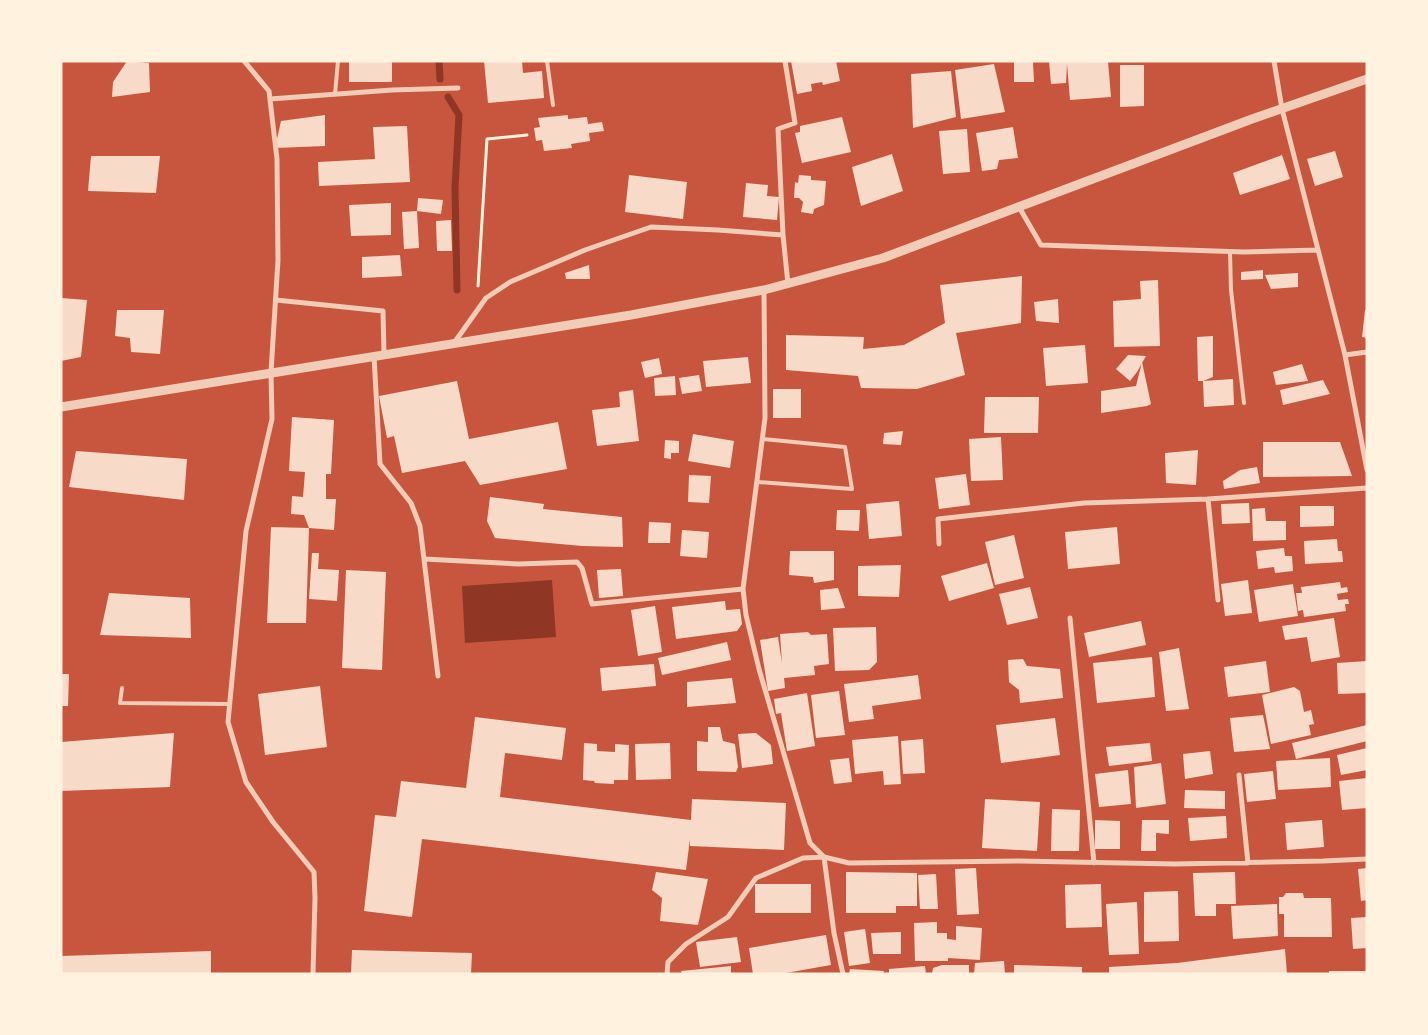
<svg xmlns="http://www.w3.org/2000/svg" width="1428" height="1035" font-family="'Playfair Display',serif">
  <rect width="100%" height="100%" fill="#c8553d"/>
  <!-- water -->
  <path fill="#8f3625" d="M552,580L556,637L465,643L462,586Z"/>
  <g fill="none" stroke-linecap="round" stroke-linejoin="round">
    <!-- stream -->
    <path stroke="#8f3625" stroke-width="7" d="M439,61L440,79
      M448,97L459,115L455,188L457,290"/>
  </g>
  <!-- building -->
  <path fill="#f7dbc8" d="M127,61L149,63L150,92L112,97L113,82Z
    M484,61H522L523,73L542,71L544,98L488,103Z
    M791,61H836L840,81L823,85L822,82L811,84L812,91L797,94Z
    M1049,61H1108L1111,97L1070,100L1067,64L1066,83L1051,84Z
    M349,62H392V82H349Z
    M1014,62H1033L1034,82H1014Z
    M994,64L1005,112L961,119L955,70Z
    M1120,65H1144V106L1120,107Z
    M951,71L956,117L913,128L911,74Z
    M325,115V146L275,148L281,121Z
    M568,115V119L587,117L588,124L602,122L604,131L589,133L590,141L571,144L572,148L544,151L542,140L536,141L534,128L540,127L538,118Z
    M842,117L851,152L802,163L795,133L800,132V126Z
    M407,126L410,182L319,186L318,162L375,159L373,127Z
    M1013,127L1018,158L999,160L997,169L982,171L976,133Z
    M967,129L970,172L943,174L939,131Z
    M1335,151L1343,177L1315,186L1307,159Z
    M892,154L903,191L861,206L852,167Z
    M1282,155L1290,179L1240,195L1233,173Z
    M91,156H160L156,193L88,191Z
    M629,175L687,182L683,219L625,212Z
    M799,175L811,176V180L826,181L824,205L814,209L813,214L801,212L803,202L799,198H794L795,182L798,183Z
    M746,183L768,185L767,196L779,197L777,220L743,217Z
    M418,198L443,200L441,214L417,211Z
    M391,203V235L351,236L349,205Z
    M417,211L419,248L404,249L402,212Z
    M451,220L452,251H437L436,221Z
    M400,255L402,276L362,278V257Z
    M589,265L590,279H566L565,273Z
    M1263,270V279L1241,280V272Z
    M1298,273V287L1271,289L1265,275Z
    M1022,276L1021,323L956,333L965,375L917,389L861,388L858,376L786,370V335L864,337L863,349L904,345L945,323L940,285Z
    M1158,280L1160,346L1114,347L1113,301L1141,299L1140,281Z
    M61,298L87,300L81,357L61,361Z
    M1058,299L1059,323L1036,321L1034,302Z
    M117,310H164L160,354L131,352L130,338L115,336Z
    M1365,310H1367V338L1362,337Z
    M1213,336V377L1203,381H1198L1197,337Z
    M1085,345L1088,383L1046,386L1043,348Z
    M1128,355L1146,356L1137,372L1130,381L1116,369Z
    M748,357L751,383L706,387L703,361Z
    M659,358L662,374L645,378L641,362Z
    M1142,362L1151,404L1147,406L1101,413V391L1136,386Z
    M1302,364L1308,381L1276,385L1273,372Z
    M699,375L702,391L682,394L679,378Z
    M675,376L676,395L655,396L654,378Z
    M1233,379L1234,405L1204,407L1203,381Z
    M1323,380L1330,394L1283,405L1280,390Z
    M457,381L469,439L558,422L567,469L480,485L465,461L402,473L394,436L387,438L379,396Z
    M773,389H801V418H773Z
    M633,390L639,441L597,446L592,410L620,407L619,392Z
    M985,397H1039L1038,433H984Z
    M292,417L334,420L331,474H326V499H336L334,530L309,528L304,515L291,514L292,496L303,497L305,472L289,471Z
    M903,431L901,445L883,444L884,433Z
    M693,434L734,441L730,468L688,461Z
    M1001,437L1003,480L971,481L969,439Z
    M665,440L679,441V453H671V459L664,458Z
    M1263,442H1340L1352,476L1263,477Z
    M1198,450L1196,485L1166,483L1165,453Z
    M76,451L187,459L184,500L69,487Z
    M1257,467L1260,483L1224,489L1223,481L1240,470Z
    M966,474L970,505L939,509L935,478Z
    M689,475L711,476L709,503L688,502Z
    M490,497L544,504L543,509L622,517L623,547L582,546L495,538L487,521Z
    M899,501L902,536L869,539L866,504Z
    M1249,503L1250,523L1222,524L1221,504Z
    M1300,506H1334V526L1300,527Z
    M1265,508L1266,521H1286V540L1253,541L1252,509Z
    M837,510H860L859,531L836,530Z
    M649,522L671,523L670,543H648Z
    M271,527L309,528L306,623H267Z
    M1117,527L1120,564L1068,569L1065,532Z
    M682,530L709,532L707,558L680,556Z
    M1014,535L1024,578L995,585L985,542Z
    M1337,539L1338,551H1342L1343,562L1305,564L1304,541Z
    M1284,548L1285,556H1292L1293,571L1275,573L1274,567L1258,569L1256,551Z
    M790,551H834V580L814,583L813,577L789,575Z
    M312,553H319L318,569L339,570L337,601L309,599Z
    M987,563L994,588L949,601L941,576Z
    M901,565L899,597L858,596V566Z
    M621,569L623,596L599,598L597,570Z
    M346,570L386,572L382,670L342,668Z
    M1248,580L1252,613L1225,616L1221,584Z
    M1340,582L1341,588L1347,587L1348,592L1337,594L1338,600L1348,599L1349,604H1345L1346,611L1304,617L1303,610L1298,611L1296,593H1302L1301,587Z
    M1293,584L1298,616L1259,622L1254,590Z
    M1030,587L1038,618L1007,625L999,594Z
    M838,588L845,608L821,610L820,590Z
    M109,593L190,598L191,638L100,635Z
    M725,601L726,610L740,609L742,624L737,631L676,639L672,607Z
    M655,606L662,652L638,656L631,610Z
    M1334,618L1340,657L1311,662L1307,637L1285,640L1282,626Z
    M1141,621L1146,645L1089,657L1084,633Z
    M876,627L877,662L869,670L835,671L833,628Z
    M808,632L811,635L827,634L829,664L814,666L815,675L784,678L785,688L768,691L760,640L778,637L782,663L780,634Z
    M727,642L731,660L662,675L658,658Z
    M1179,648L1189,709L1166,711L1159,652Z
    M1152,657L1155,697L1097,703L1093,663Z
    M1023,659L1027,666L1060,669L1063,698L1020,703L1019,690L1009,682L1008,660Z
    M1266,661L1270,692L1228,697L1224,667Z
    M1367,661V693L1338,694L1337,663Z
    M654,664L656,686L602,691L600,668Z
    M61,674H69L68,706H61Z
    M918,675L921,699L872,706L874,719L849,722L844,684Z
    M732,678L736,703L687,707V682Z
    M320,686L327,747L265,755L258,694Z
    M1294,687L1300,691L1304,712L1311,710L1314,724L1309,725L1311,735L1271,744L1262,695Z
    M839,691L845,735L816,738L811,695Z
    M807,693L815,746L787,751L781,713L776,714L774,699Z
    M1263,715L1270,749L1234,752L1230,718Z
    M475,717L566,728L562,760L505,753L500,797L691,820L692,799L786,803L784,850L690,846V839L686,870L422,839L412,917L364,911L375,815L396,817L401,781L466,788Z
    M1055,718L1060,755L1001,763L996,725Z
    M1367,725V741L1296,759L1292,743Z
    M708,727H720L723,741L735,744L738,767L736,772L697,771V741L708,742Z
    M174,733L170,787L61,791V742Z
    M756,733L771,745L773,764L742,768L738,734Z
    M898,736L901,784L884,785L883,771L855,774L852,740Z
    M923,739L925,773L903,774L901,741Z
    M584,743L597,744V751L615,752V744L629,745L628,780H614V784L595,783L594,781L583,780Z
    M670,743L671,779L636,780L635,744Z
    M1150,743L1152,761L1109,766L1106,747Z
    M1367,748V770L1341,775L1337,755Z
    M1210,751L1213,774L1185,779L1183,754Z
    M849,758L852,782L834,784L830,760Z
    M1330,758L1331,787L1278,790L1276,761Z
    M1161,763L1166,804L1136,808L1134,767Z
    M1128,770L1131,804L1099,807L1095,774Z
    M1273,771L1276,799L1247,802L1244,774Z
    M1367,778V808L1342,810L1339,781Z
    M1185,790L1225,791V809L1184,808Z
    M985,799L1040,802L1037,851L982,848Z
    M1052,809L1080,810L1079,851H1051Z
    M1226,816L1227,838L1190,841L1188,818Z
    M1095,820L1120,821V849H1095Z
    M1142,820H1169V834L1156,833V851H1141Z
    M1322,820L1324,847L1287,850L1285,823Z
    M976,868L979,914L957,915L955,869Z
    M1367,868V900L1361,901L1358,869Z
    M656,872L708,879L698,925L660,921L662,898L652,890Z
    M846,872L917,873V906H896V913H846Z
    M1235,872L1236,904H1216V916H1195L1193,873Z
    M936,874L938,909H920L918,875Z
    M755,884H811V913H755Z
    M1101,884L1102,927L1066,928L1065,885Z
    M1178,891L1179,941L1144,942V892Z
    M1286,893H1303L1304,898H1331L1332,937H1284V914H1279V897H1283Z
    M1137,902L1139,954L1109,955L1106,904Z
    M1277,904L1278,936L1233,939L1231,906Z
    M1367,917V948L1353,949L1351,918Z
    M937,922V933H947V939L956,940V926L982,928L980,960L948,958V961H915L914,923Z
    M865,929L870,963L849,966L844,932Z
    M901,932V954H873L871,933Z
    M826,935L831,965L780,974H753L749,948Z
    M737,937L741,962L700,967L696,942Z
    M1285,949L1287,974H1109V967L1177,963Z
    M352,950L472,953L471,974H351Z
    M211,951V974H61V956Z
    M1004,961L1005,974H974L975,963Z
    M942,965H969V974H932L933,968Z
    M1014,965L1082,967V974H1014Z
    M731,966V974H682L681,971Z
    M925,966L926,974H889V969Z
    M850,969L884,971L883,974H849Z
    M1329,971H1367V974H1329Z"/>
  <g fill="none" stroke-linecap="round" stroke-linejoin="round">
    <!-- path -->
    <path stroke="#fff3e0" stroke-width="3" d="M478,286L487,139L527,135"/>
    <!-- service -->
    <path stroke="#f1ccb7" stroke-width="4" d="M547,61L553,105
      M335,94L338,61
      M1230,252L1231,290L1244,403
      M757,482L852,489L845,447L763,439
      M122,688L120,703L229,704"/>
    <!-- minor -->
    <path stroke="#f1ccb7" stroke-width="5" d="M244,61L269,91L277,159L278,260L271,372L272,419L246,531L228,722L246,782L273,822L314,872L315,898L313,974
      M785,61L795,123L778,129L783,235L788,284
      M1274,61L1282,109L1345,355L1367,470
      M270,99L392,90L458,88
      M1019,207L1041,245L1244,252L1318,250
      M764,290L765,418L743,589L746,615L759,669L810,843L824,857L834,933L843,974
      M276,300L383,311L384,354
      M454,343L486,298L510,282L585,250L651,227L718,230L783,235
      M1345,355L1367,352
      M374,356L380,464L411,503L420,526L438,676
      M1208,499L1218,600
      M939,544L938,519L1084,503L1208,499L1367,488
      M424,559L519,564L577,562L582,568L592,604L743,589
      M1070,618L1094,863
      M1239,775L1248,863
      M667,974L668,962L686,944L728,917L756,878L803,858L824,857L849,863L1019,861L1175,864L1323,861L1367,859"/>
    <!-- tertiary -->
    <path stroke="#f1ccb7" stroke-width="9" d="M61,407L631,315L764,290L883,258L1252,119L1367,79"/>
  </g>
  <!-- border -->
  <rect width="1428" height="1035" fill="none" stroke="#fff3e0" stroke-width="125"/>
</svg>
